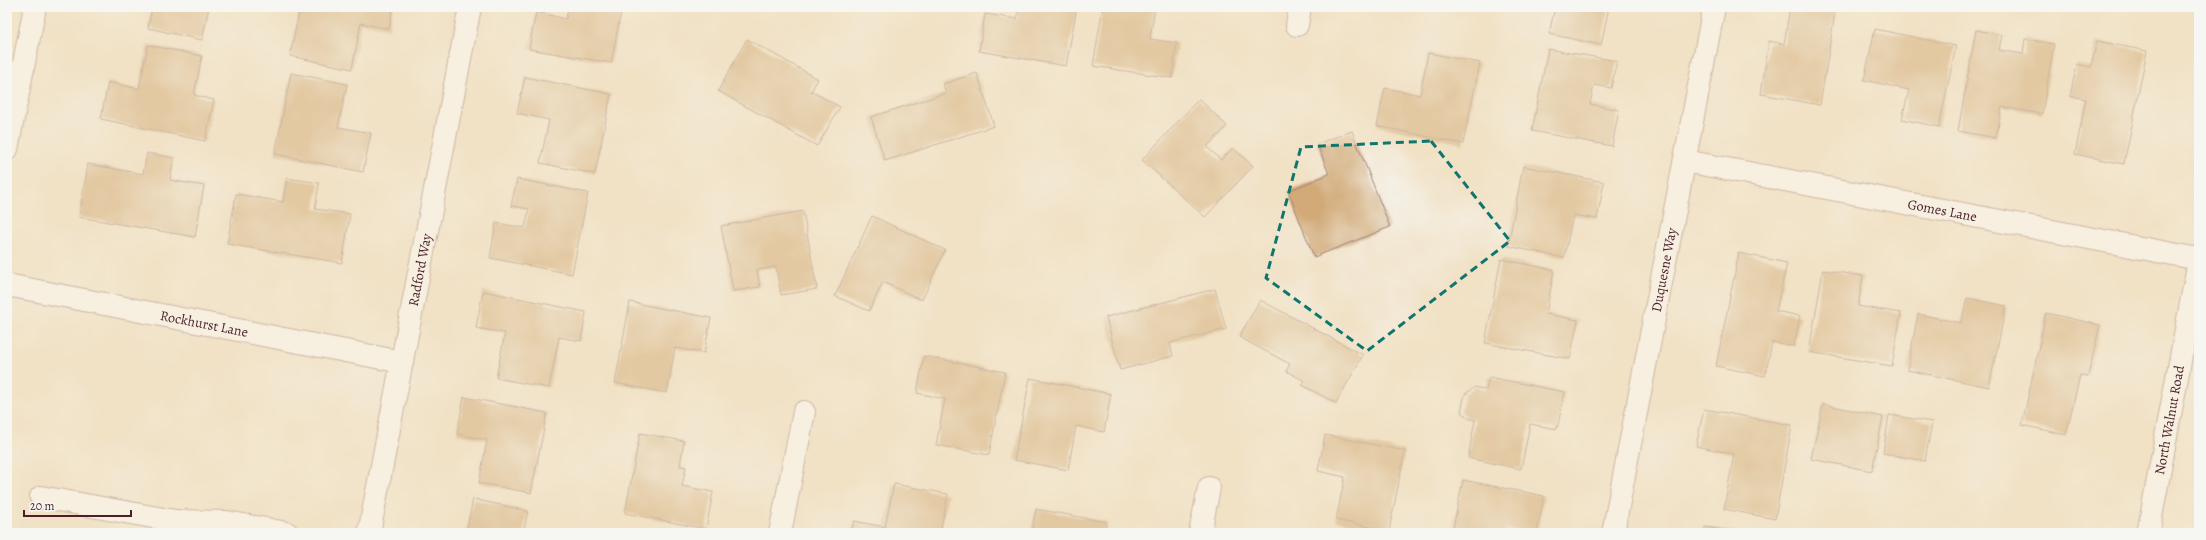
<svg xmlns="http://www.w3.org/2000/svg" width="2206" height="540" font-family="Alegreya,serif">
  <rect width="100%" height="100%" fill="#f6f6f2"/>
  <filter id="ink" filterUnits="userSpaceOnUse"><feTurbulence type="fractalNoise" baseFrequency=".025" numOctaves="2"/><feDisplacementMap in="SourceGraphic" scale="8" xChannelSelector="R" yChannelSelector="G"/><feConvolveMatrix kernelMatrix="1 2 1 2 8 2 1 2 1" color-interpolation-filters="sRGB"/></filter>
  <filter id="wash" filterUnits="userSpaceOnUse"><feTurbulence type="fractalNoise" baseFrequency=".012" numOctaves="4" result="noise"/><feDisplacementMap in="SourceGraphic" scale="16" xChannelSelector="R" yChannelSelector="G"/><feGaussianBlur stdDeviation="0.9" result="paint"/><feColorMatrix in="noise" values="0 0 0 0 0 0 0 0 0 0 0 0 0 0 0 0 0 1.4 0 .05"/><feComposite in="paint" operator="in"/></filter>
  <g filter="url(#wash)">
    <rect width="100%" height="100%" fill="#f1e1c5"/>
    <g id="blocks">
      <!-- building -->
      <path fill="#d2aa78" d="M152,7H209L202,40L148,28Z
        M300,7H393L389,29L361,23L352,69L290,56Z
        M568,7H622L611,63L529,49L536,12L566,19Z
        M1019,7H1077L1066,66L979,51L985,14L1017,19Z
        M1103,7H1155L1150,39L1177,43L1172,78L1093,66Z
        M1555,7H1609L1601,45L1549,34Z
        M1790,7H1836L1820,105L1761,94L1769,41L1784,44Z
        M1875,29L1956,46L1939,127L1902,119L1909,90L1864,80Z
        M1976,30L2002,35L1999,50L2023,54L2025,39L2054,44L2042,114L2002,107L1996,138L1958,131Z
        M747,39L818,79L811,91L840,107L817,146L718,91Z
        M2097,41L2147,51L2124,164L2075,154L2086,99L2070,96L2077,64L2091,67Z
        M148,45L202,56L194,95L214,100L205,141L101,119L108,82L139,89Z
        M1548,49L1617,61L1611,88L1594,85L1590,104L1619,110L1612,146L1532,131Z
        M1428,53L1480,63L1463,144L1377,126L1385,88L1420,95Z
        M291,73L347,84L338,127L371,133L363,172L275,154Z
        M977,73L994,126L885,161L871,117L946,93L943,84Z
        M525,77L611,94L595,174L540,163L549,120L517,113Z
        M1199,99L1227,126L1207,147L1221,160L1233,148L1253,166L1205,217L1142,160Z
        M1352,131L1390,227L1314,257L1288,191L1329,174L1317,144Z
        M147,153L174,158L170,180L204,186L195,237L79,217L88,164L143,174Z
        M1523,166L1604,182L1597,219L1573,215L1564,258L1508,246Z
        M287,178L319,183L315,209L350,214L342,263L227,244L236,194L283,202Z
        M517,179L588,193L572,274L490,258L496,223L525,228L529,209L511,206Z
        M803,211L817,289L781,295L776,267L757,270L760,287L733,291L721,226Z
        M872,216L945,250L922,300L883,282L869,311L835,296Z
        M1739,253L1787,263L1776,311L1800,316L1794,346L1772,342L1765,376L1716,366Z
        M1501,259L1554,270L1546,314L1578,320L1570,359L1485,343Z
        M1823,270L1863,276L1858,306L1901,313L1892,366L1809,352Z
        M1215,289L1226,329L1170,343L1173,356L1120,370L1106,317Z
        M483,291L586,312L581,341L559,337L549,388L496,378L505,333L476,328Z
        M1967,298L2006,306L1989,387L1907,370L1918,314L1961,323Z
        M1260,300L1363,355L1336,403L1302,385L1305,381L1286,371L1290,364L1239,337Z
        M630,302L711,318L704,353L675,348L667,393L615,383Z
        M2046,313L2100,325L2088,376L2080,375L2066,435L2022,425Z
        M924,356L1005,372L989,455L936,445L945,399L917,393Z
        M1489,377L1565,392L1557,429L1530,424L1521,469L1468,458L1475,420L1468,418L1461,411L1465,394L1475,387L1486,390Z
        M1030,378L1111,394L1104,432L1076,426L1068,470L1014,460Z
        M464,397L547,413L531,493L479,483L487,440L457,434Z
        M1823,404L1883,417L1872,471L1811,459Z
        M1704,409L1792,425L1775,519L1724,509L1734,454L1696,446Z
        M1889,415L1932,422L1925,461L1883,453Z
        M640,433L684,441L680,466L686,467L682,486L713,492L706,529L625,513Z
        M1325,435L1405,451L1389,531L1336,520L1345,477L1318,471Z
        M1463,480L1544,496L1537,533L1506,529V533H1452Z
        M894,484L948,494L940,533H851L854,521L885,527Z
        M473,499L528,511L523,533H466Z
        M1036,509L1107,522L1104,533H1031Z
        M1705,527L1738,532V533H1704Z"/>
    </g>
  </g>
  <g filter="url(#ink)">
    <use href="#blocks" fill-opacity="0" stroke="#9e8078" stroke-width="1"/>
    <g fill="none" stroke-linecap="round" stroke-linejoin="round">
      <!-- minor casing -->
      <g stroke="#9e8078" stroke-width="24">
        <g id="minor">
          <path d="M1297,25L1300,7"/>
          <path d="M7,149L35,7"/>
          <path id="s1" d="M1685,161L2199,259"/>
          <path id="s2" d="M7,285L402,362"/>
          <path d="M41,497L175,521"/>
          <path d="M171,533L175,521L227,522L287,533"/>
          <path id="s3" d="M369,533L470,7"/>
          <path d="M780,533L804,412"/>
          <path d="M1200,533L1209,488"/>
          <path id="s4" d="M1613,533L1714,7"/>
        </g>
      </g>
      <!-- tertiary casing -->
      <g stroke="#9e8078" stroke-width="24">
        <g id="tertiary">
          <path id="s5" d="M2148,533L2199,260"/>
        </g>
      </g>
      <!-- minor -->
      <use href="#minor" stroke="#fff" stroke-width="22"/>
      <!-- tertiary -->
      <use href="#tertiary" stroke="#fff" stroke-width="22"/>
    </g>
  </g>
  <!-- marked area -->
  <path d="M0 0H2206V540H0ZM1431,141L1510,241L1367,351L1266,278L1301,147Z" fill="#f1e1c5" fill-opacity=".55" fill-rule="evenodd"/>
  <path fill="none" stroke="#0f766e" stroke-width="3" stroke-dasharray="8 5" stroke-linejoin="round" d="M1431,141L1510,241L1367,351L1266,278L1301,147Z"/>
  <g text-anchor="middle" stroke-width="4" stroke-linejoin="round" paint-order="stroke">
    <!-- street labels -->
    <g font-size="14" fill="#4a1f2b" stroke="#f6f6f2">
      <text dy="5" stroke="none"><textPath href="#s1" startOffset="262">Gomes Lane</textPath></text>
      <text dy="5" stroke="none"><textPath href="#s3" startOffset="268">Radford Way</textPath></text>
      <text dy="5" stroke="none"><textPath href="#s4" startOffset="268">Duquesne Way</textPath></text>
      <text dy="5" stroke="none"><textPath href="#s2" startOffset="201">Rockhurst Lane</textPath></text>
      <text dy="5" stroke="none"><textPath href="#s5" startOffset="115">North Walnut Road</textPath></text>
    </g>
  </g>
  <!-- margin -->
  <rect width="2206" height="540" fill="none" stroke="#f6f6f2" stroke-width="24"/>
  <!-- scale -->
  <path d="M24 510v6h107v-6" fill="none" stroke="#4a1f2b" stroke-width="2"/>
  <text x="30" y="510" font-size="12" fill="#4a1f2b" stroke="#f6f6f2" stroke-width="3" paint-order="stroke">20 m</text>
</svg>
